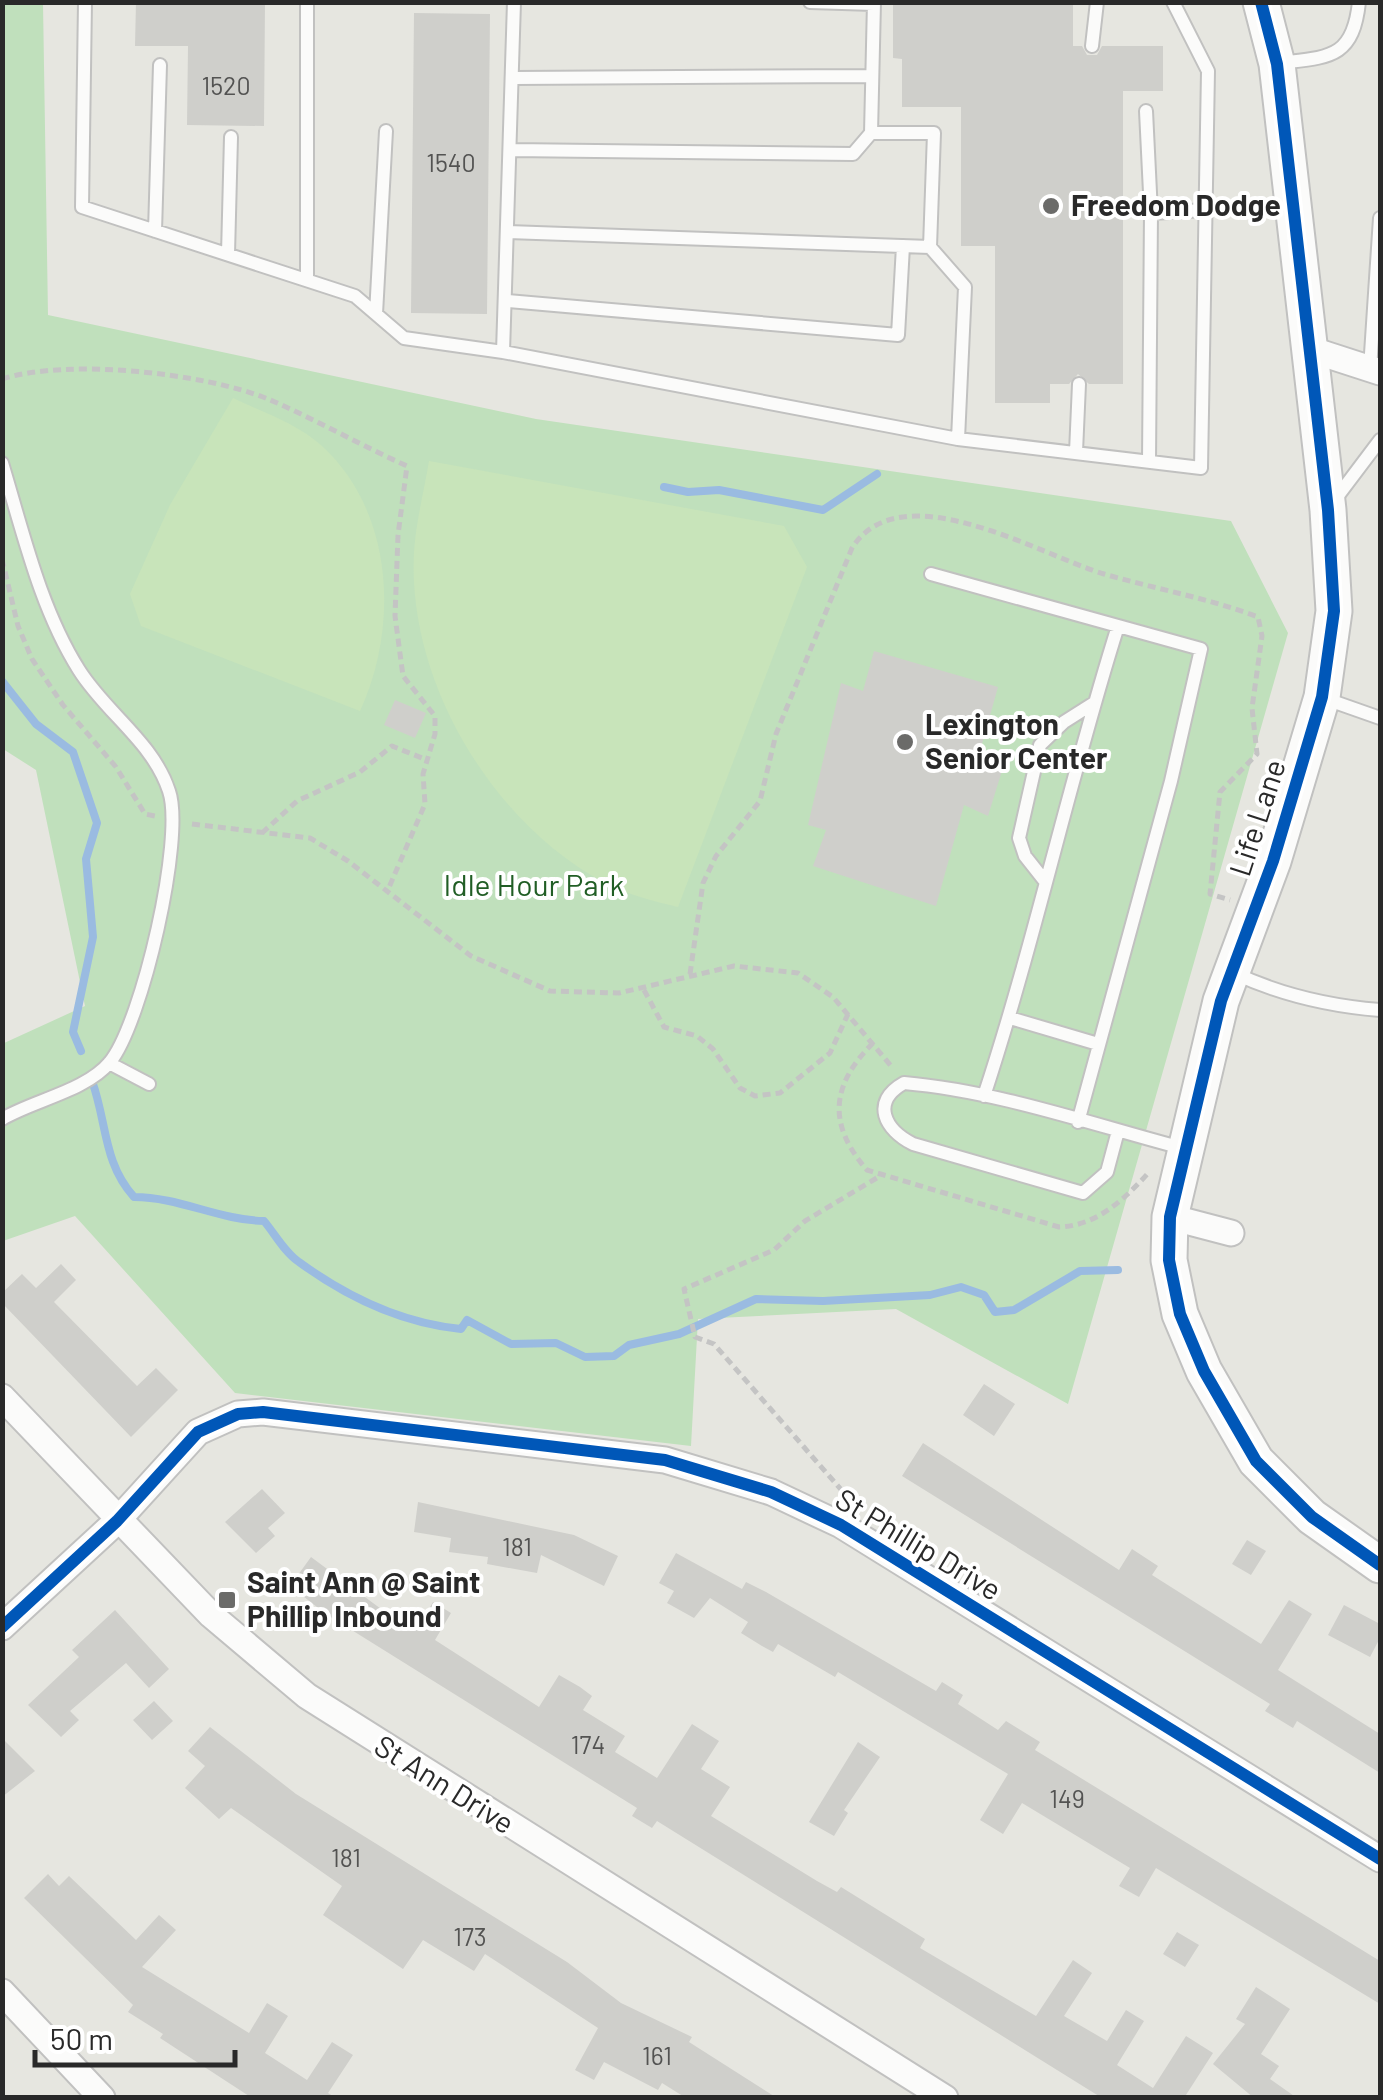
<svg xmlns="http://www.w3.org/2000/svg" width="1383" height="2100" font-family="Barlow,sans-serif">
  <rect width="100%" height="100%" fill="#e6e6e0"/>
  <!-- park -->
  <path fill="#c0e0bc" d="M3,3H43L48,315L536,419L1231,521L1288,633L1068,1404L896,1309L698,1319L691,1446L235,1393L75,1216L3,1241L2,1044L85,1006L36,770L3,749Z"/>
  <!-- pitch -->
  <path fill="#c8e4ba" d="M233,398C262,412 298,424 322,446C394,512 399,627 360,711L141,626L130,594L170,505Z
    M429,461L784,526L807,567L678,907C654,901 628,895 605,883C492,823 407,681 414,552C416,522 424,491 429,461Z"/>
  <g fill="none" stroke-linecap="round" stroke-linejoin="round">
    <!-- stream -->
    <path stroke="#9abbe1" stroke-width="8" d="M664,487L688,492L719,490L823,510L877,474
      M2,681L36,724L73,752L97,823L86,859L93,937L73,1032L81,1051
      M92,1081C107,1122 103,1163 134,1197C179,1197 219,1220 264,1221C275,1234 285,1253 299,1262C347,1297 400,1323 461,1329L467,1320L511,1344L556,1343L585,1357L614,1356L629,1345L679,1334L756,1299L823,1301L930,1295L961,1287L984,1295L995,1312L1014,1310L1080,1271L1118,1270"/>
  </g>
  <!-- building -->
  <path fill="#cfcfcb" d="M136,2H265L264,126L187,125L188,46H135Z
    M893,2H1073V46H1082L1087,55H1097L1102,46H1163V91H1123V384H1089L1078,374L1069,384H1050V403H995V246H961V107H902V59L893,58Z
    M414,13L490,14L487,314L411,313Z
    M874,651L998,687L980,751L1005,761L988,816L964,805L936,906L813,866L826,830L808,825L841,683L863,691Z
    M395,700L426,713L415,738L384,725Z
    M61,1264L76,1280L54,1302L137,1386L156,1368L178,1390L131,1437L2,1303V1293L22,1274L36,1288Z
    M984,1384L1015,1404L994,1436L963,1415Z
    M923,1443L1119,1570L1132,1549L1158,1566L1152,1575L1261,1644L1289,1600L1312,1614L1278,1670L1380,1734V1773L1297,1721L1293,1728L1265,1711L1270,1704L902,1476Z
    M262,1489L285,1513L268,1528L275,1536L256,1553L225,1522Z
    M418,1502L574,1535L618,1556L604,1586L541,1555L537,1573L487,1564L488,1557L449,1552L451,1538L414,1532Z
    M1247,1540L1266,1551L1251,1575L1232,1564Z
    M676,1553L742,1589L746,1582L766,1592L936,1691L942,1682L963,1695L958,1704L998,1730L1006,1721L1040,1742L1035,1750L1380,1961V2004L1156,1868L1139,1897L1119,1886L1130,1868L1022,1803L1003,1834L980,1820L1008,1774L838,1672L835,1677L778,1644L773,1652L762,1646L741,1633L748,1622L710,1598L694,1618L667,1603L674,1591L659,1583Z
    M311,1557L404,1626L408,1618L419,1626L433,1602L451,1613L435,1640L539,1707L559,1675L580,1687L592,1696L583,1710L625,1736L615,1752L657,1778L692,1724L719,1741L701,1769L730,1787L711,1816L817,1881L837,1892L841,1887L925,1939L920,1948L1036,2016L1073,1960L1092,1973L1064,2016L1107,2041L1126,2010L1144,2021L1117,2065L1153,2088L1186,2036L1213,2053L1184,2098H1102L657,1821L652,1828L632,1816L637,1808L326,1614L290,1586Z
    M1344,1605L1380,1624V1638L1370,1657L1328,1635Z
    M115,1610L169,1669L149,1688L126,1663L70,1711L79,1720L61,1737L28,1705L79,1657L72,1650Z
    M154,1701L173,1721L152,1740L133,1720Z
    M210,1727L296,1794L567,1962L621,2003L692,2037L689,2042L777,2098H686L662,2083L658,2090L604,2062L594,2080L575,2070L598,2028L485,1954L474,1971L423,1940L403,1969L323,1915L342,1886L231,1808L219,1819L185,1788L205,1766L188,1751Z
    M2,1738L35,1771L2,1797Z
    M858,1742L880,1757L844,1810L848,1813L834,1836L809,1822Z
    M48,1874L59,1886L69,1876L136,1940L159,1915L176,1930L142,1967L249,2033L267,2003L288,2016L265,2053L307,2080L332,2042L353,2055L328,2093L336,2098H252L160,2038L163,2034L128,2012L133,2005L24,1898Z
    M1177,1932L1199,1945L1185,1967L1163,1954Z
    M1256,1987L1290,2009L1261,2054L1279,2066L1270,2079L1297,2098H1254L1213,2064L1245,2024L1236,2019Z"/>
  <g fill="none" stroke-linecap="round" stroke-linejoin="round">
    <!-- lane casing -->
    <g stroke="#c1c1c0" stroke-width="16">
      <path id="lane" d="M85,2L82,207L355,296L404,338L503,352L958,439L1201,468L1208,71L1173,2
        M810,2L874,4
        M1092,46L1097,2
        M1279,63C1329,57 1353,59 1359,2
        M513,78L871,76
        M1146,111L1151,213L1149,461
        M871,133H934L930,247L965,287L958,439
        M512,150L853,154L871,133L874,2
        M1151,213L1206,210
        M155,231L160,65
        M508,232L930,247
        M228,254L231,137
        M307,280V2
        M507,301L898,335L903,246
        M376,314L386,131
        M503,352L514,2
        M1370,369L1380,218
        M1076,452L1079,384
        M2,463C23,532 40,608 79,670C106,713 153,742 169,791C185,837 142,1023 110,1062C86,1091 34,1100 2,1119
        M1334,501L1380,440
        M931,574L1201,649L1171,781L1078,1122
        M1326,699L1380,718
        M1044,880L1025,856L1019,838L1040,745L1064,722L1094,703
        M1234,973C1281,995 1329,1006 1380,1010
        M1010,1018L1098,1044
        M109,1063L149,1084
        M984,1096C1035,941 1069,781 1118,626
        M1118,1131L1107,1172L1083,1193L913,1144C885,1130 870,1102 904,1083C997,1091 1091,1124 1182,1148"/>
    </g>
    <!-- street casing -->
    <g stroke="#c1c1c0" stroke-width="29">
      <path id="street" d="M1309,349L1380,372
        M1170,1217L1231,1233
        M2,1397L211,1615L307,1696L945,2098
        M2,1627L117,1521L198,1432L238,1414L263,1412L665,1460L771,1492L841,1525L1380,1859
        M2,1992L102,2098"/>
    </g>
    <!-- secondary casing -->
    <g stroke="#c1c1c0" stroke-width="39">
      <path id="secondary" d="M1261,2L1277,64L1328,510L1334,611L1322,697L1273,861L1221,1001L1170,1217L1169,1260L1180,1314L1204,1371L1256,1461L1312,1517L1380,1565"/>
    </g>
    <!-- path -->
    <path stroke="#c4c4c4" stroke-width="5" stroke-dasharray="8 5" stroke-linecap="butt" d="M2,379C68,358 204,373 268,399C315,419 360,445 407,466L398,535L395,616L403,676L435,716V734L423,774L425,804L387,892
      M2,559L18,626L32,659L63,705L116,767L145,814L155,816
      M192,824L310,838L348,861L471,956L550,991L619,993L734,966L798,973L833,997L892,1067
      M262,833L297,801L360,772L392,746L427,760
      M690,974L703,883L716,856L760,801L776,734L852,548C901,471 1040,555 1104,574C1156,589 1208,598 1258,617L1262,636L1252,708L1257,754L1220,792L1210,894L1230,900
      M644,990L664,1027L697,1036L713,1049L740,1088L755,1096L780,1093L830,1053L848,1014
      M873,1043C831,1085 827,1124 867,1170L1059,1227C1097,1226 1126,1198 1150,1171
      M851,1501L714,1344L695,1337L684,1289L774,1250L805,1221L880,1176"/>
    <!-- lane -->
    <use href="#lane" stroke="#fbfbfa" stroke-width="12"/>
    <!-- street -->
    <use href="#street" stroke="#fbfbfa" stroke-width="25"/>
    <!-- secondary -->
    <use href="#secondary" stroke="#fbfbfa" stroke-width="35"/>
    <!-- cycleway casing -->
    <g stroke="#fff" stroke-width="19">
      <path id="cycleway" d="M1261,2L1277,64L1328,510L1334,611L1322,697L1273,861L1221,1001L1170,1217L1169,1260L1180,1314L1204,1371L1256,1461L1312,1517L1380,1565
        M2,1627L117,1521L198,1432L238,1414L263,1412L665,1460L771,1492L841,1525L1380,1859"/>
    </g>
    <!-- cycleway -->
    <use href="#cycleway" stroke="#0057b8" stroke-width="12"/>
  </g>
  <!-- markers -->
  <g fill="#6b6b69" stroke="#fff" stroke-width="4">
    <circle cx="1051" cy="206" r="10"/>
    <circle cx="905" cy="742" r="10"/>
    <rect x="217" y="1590" width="20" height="20" rx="5"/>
  </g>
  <g text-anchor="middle" stroke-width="8" stroke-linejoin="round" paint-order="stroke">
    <!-- number labels -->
    <g font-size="25" fill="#535352">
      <text x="226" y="95">1520</text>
      <text x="451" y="172">1540</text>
      <text x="517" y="1556">181</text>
      <text x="588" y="1754">174</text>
      <text x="1067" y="1808">149</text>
      <text x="346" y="1867">181</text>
      <text x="470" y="1946">173</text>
      <text x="657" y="2065">161</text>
    </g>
    <!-- poi labels -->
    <g font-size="30" font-weight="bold" fill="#292929" stroke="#fff" text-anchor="start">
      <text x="1071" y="216">Freedom Dodge</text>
      <text x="925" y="735">Lexington<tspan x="925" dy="34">Senior Center</tspan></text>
      <text x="247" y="1593">Saint Ann @ Saint<tspan x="247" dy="34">Phillip Inbound</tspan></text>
    </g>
    <!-- street labels -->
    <g font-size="30" fill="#292929" stroke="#fff">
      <text transform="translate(1258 818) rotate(-72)" y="10">Life Lane</text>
      <text transform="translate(918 1545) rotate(31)" y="10">St Phillip Drive</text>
      <text transform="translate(444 1785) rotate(32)" y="10">St Ann Drive</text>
    </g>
    <!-- park labels -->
    <g font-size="30" fill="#215e25" stroke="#fff">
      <text x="534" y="896">Idle Hour Park</text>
    </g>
  </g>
  <!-- border -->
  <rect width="1383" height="2100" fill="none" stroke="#292929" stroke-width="10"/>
  <!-- scale -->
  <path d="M35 2050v15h200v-15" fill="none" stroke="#292929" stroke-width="5"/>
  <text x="50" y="2050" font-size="30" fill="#292929" stroke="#ffffff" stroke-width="8" paint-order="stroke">50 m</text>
</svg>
